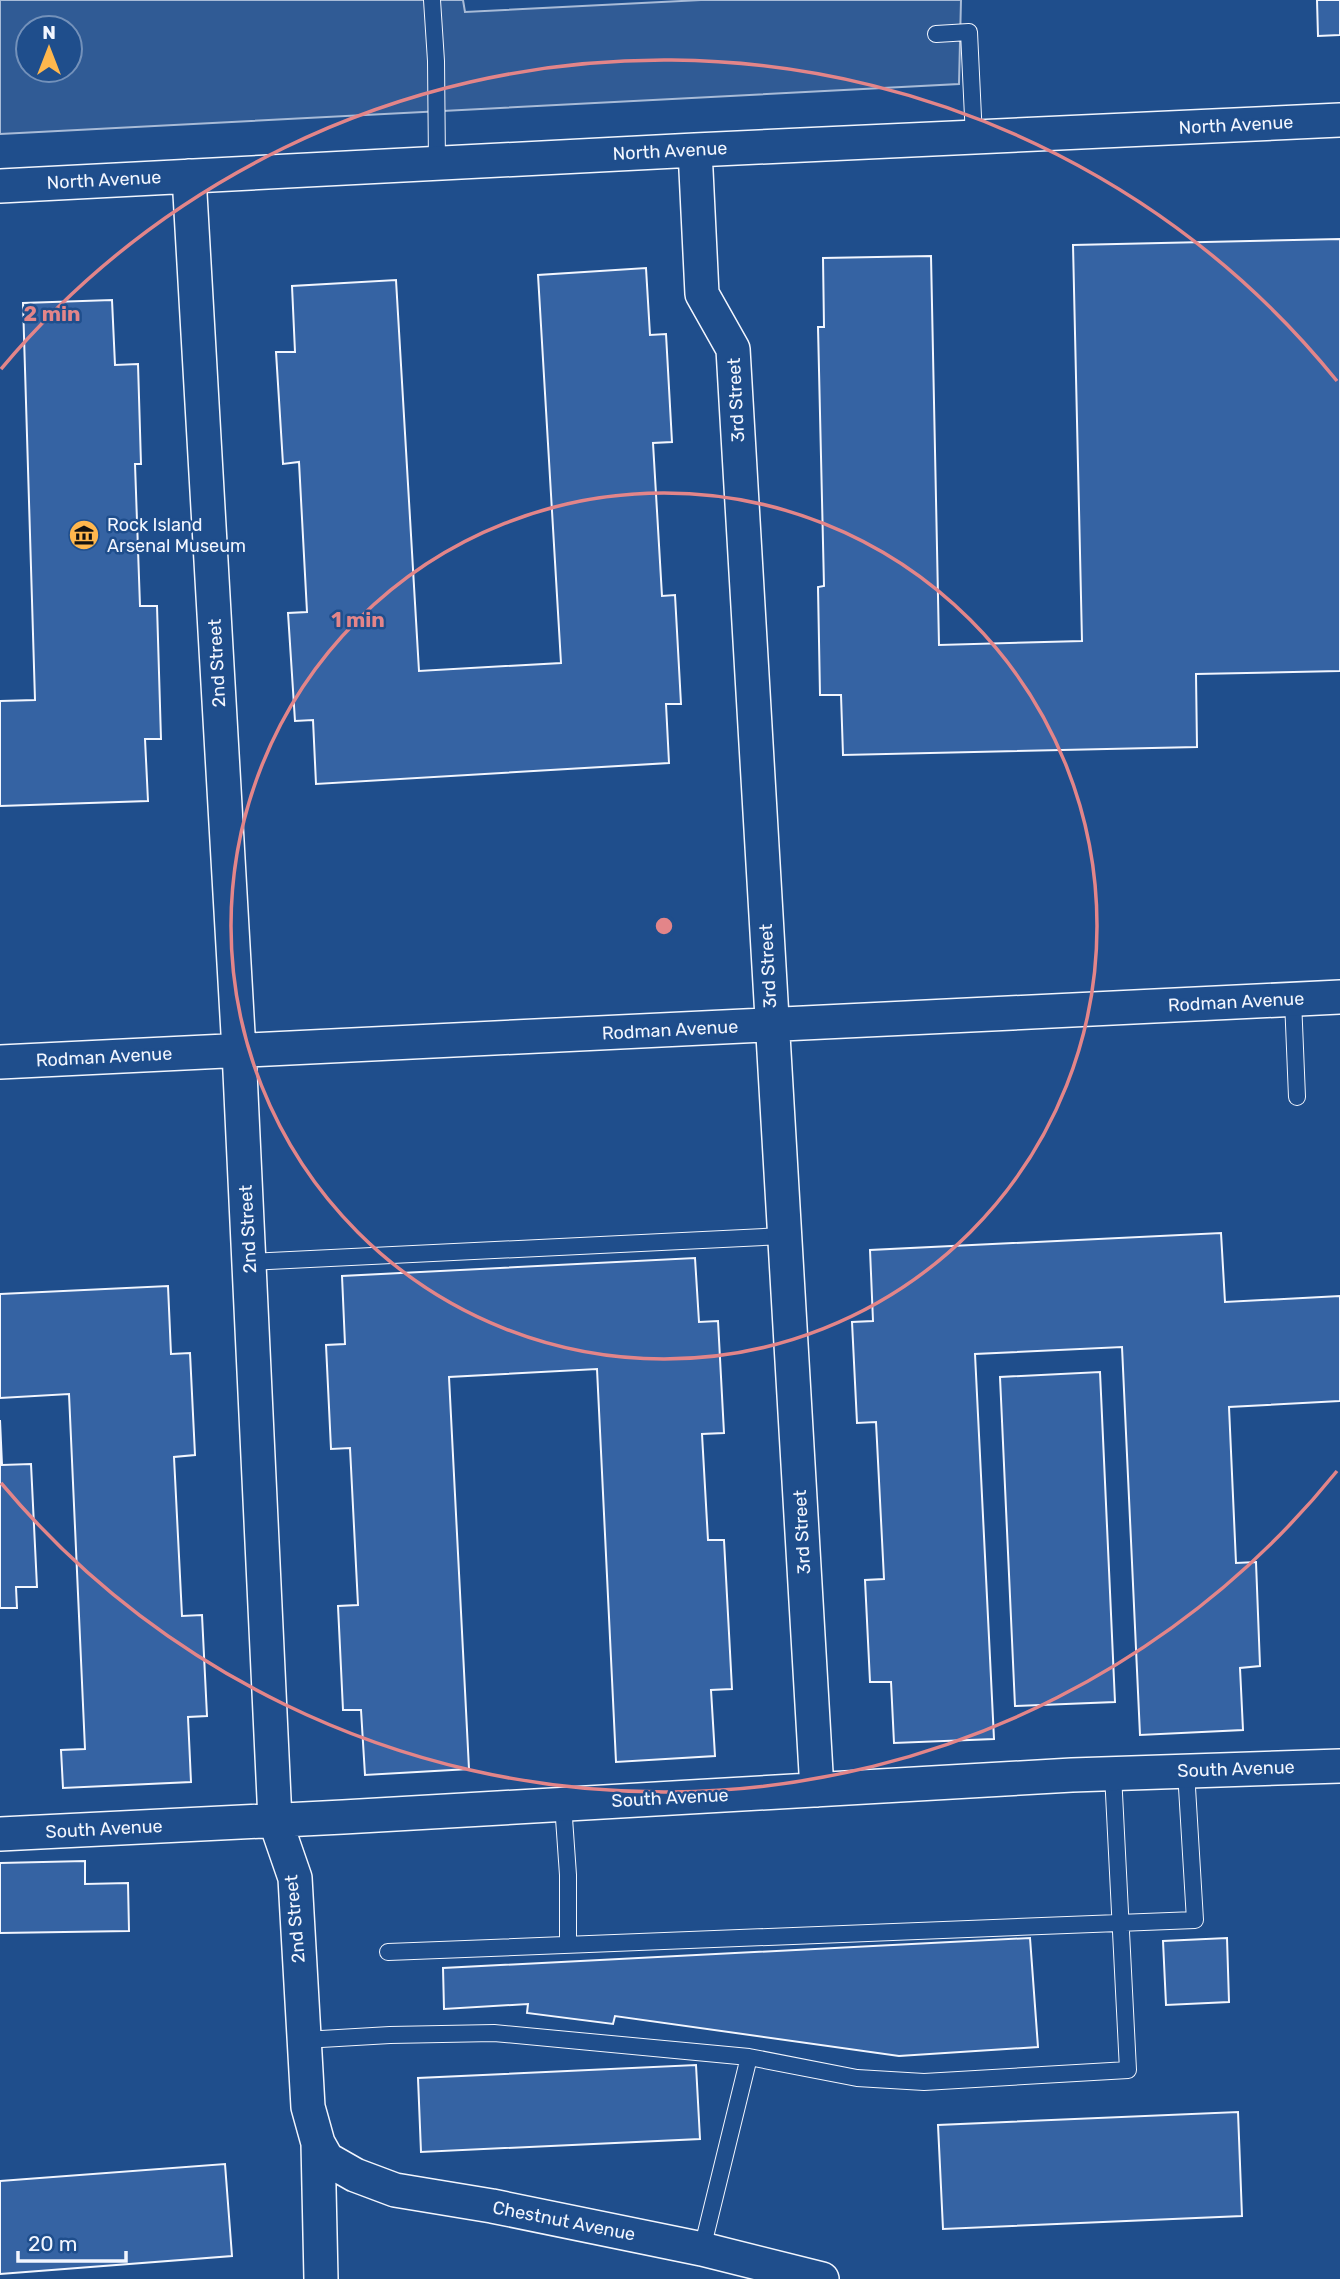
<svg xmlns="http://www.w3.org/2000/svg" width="1340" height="2279" font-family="Rubik,sans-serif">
  <rect width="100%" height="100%" fill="#1f4e8c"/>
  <!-- built -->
  <path fill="#305b95" stroke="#a8bbd7" stroke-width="2" fill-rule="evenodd" d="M0,0H463L465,12L701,0H961L959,84L0,134ZM28,28H70V70H28Z"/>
  <!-- building -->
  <path fill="#3563a3" stroke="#f2f6ff" stroke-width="2" d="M1317,0H1340V35L1318,36Z
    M1340,239V671L1196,674L1197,747L843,755L841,695H820L818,587L824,586L818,327H824L823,258L931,256L939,645L1082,641L1073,245Z
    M646,268L650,335L666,334L672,442L653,443L662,596L675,595L681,704H666L669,763L316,784L313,720L295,721L288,613L307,612L299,462L283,464L276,352H295L292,286L396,280L419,671L561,663L538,275Z
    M112,300L115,365L138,364L141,464H135L140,606H157L161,739H145L148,801L0,806V701L35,700L23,303Z
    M1221,1233L1225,1302L1340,1296V1401L1229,1407L1236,1563L1256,1562L1260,1666L1240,1668L1243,1730L1140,1735L1122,1347L975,1354L994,1739L894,1743L891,1682H870L865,1580L884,1579L876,1422L857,1423L852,1322L873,1321L870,1250Z
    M695,1258L699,1322L718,1321L724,1433L702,1434L708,1540H724L732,1689L711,1690L715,1756L616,1762L597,1369L449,1377L469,1769L365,1775L361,1710H343L338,1606L358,1605L350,1448L331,1449L326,1345L345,1344L342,1276Z
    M168,1286L171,1354L190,1353L195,1455L174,1457L182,1616L202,1615L207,1716L188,1717L191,1782L63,1788L61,1750L85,1749L69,1394L0,1398V1294Z
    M1100,1372L1115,1702L1015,1706L1000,1377Z
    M0,1420L2,1465L31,1464L37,1587H16L17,1608H0Z
    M85,1861V1884L128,1883L129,1931L0,1933V1863Z
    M1030,1938L1038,2047L899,2056L615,2016L613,2024L527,2013L528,2004L444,2009L443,1968Z
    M1227,1938L1229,2002L1166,2005L1163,1941Z
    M696,2065L700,2139L421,2152L418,2078Z
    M1238,2112L1242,2216L943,2229L938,2125Z
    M225,2164L232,2256L0,2274V2181Z"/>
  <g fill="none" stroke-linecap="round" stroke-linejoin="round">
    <!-- lane casing -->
    <g stroke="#f2f6ff" stroke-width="18">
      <path id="lane" d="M432,0L436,61L437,164
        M936,34L969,32L974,138
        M1293,1000L1297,1097
        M249,1262L784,1236
        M563,1804L568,1875V1945
        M388,1952L1195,1920L1186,1771
        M304,2040L390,2035L494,2033L749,2057L857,2078L924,2082L1128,2070L1113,1774
        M702,2249L749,2057"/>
    </g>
    <!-- street casing -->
    <g stroke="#f2f6ff" stroke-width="36">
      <path id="street" d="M695,150L702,294L733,349L817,1790
        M189,176L239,1051L275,1820L295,1878L308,2107L318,2143L321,2279
        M0,186L695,150L1340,120
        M0,1062L1340,997
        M0,1834L343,1817L1072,1775L1340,1766
        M318,2143L327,2159L355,2175L395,2190L492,2206L702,2249L822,2279"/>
    </g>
    <!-- lane -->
    <use href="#lane" stroke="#1f4e8c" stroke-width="16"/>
    <!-- street -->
    <use href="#street" stroke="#1f4e8c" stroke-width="33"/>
  </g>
  <!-- distance rings -->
  <g fill="none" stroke="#e38589" stroke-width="3.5">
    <circle cx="664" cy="926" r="433"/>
    <path d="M1337 1471A866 866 0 0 1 1 1483M1 369A866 866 0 0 1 1337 381"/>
  </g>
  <!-- icons -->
  <defs>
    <g id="museum-disc" transform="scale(1.575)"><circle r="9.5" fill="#ffb74d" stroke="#1f4e8c"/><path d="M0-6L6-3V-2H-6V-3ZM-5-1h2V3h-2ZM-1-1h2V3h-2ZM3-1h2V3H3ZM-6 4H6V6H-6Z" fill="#111"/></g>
  </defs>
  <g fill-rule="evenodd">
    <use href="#museum-disc" x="84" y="535"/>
  </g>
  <g text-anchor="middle" stroke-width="5" stroke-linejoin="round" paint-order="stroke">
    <!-- street labels -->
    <g font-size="18" fill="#f2f6ff" stroke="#1f4e8c">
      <text transform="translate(1236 125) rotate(-3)" y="6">North Avenue</text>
      <text transform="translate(670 151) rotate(-3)" y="6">North Avenue</text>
      <text transform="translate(104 180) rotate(-3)" y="6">North Avenue</text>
      <text transform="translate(736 400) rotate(-93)" y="6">3rd Street</text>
      <text transform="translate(217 663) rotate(-93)" y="6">2nd Street</text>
      <text transform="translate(768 966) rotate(-93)" y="6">3rd Street</text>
      <text transform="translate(1236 1002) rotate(-3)" y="6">Rodman Avenue</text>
      <text transform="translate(670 1030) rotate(-3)" y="6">Rodman Avenue</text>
      <text transform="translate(104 1057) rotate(-3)" y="6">Rodman Avenue</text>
      <text transform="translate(248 1229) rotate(-93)" y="6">2nd Street</text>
      <text transform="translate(802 1532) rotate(-93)" y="6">3rd Street</text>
      <text transform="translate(1236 1769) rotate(-2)" y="6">South Avenue</text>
      <text transform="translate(670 1798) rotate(-3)" y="6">South Avenue</text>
      <text transform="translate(104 1829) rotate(-3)" y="6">South Avenue</text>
      <text transform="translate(295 1919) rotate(-95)" y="6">2nd Street</text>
      <text transform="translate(564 2221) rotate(11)" y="6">Chestnut Avenue</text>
    </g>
    <!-- poi labels -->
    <g font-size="18" fill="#f2f6ff" stroke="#1f4e8c" text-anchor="start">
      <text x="107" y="531">Rock Island<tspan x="107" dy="21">Arsenal Museum</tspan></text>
    </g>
  </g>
  <circle cx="664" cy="926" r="10" fill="#e38589" stroke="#1f4e8c" stroke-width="3.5"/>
  <g font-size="21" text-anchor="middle" font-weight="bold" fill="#e38589" stroke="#1f4e8c" stroke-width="5" stroke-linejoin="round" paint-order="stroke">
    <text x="52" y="321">2 min</text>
    <text x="358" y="627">1 min</text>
  </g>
  <!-- north arrow -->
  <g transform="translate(49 49)"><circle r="33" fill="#1f4e8c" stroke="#7391ba" stroke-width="2"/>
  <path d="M0-5L12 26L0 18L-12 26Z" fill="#ffb74d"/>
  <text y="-10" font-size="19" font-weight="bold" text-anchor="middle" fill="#f2f6ff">N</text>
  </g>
  <!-- scale -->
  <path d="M18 2251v10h108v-10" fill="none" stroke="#f2f6ff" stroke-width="3.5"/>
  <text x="28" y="2251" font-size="21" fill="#f2f6ff" stroke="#1f4e8c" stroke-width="5" paint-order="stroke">20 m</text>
</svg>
